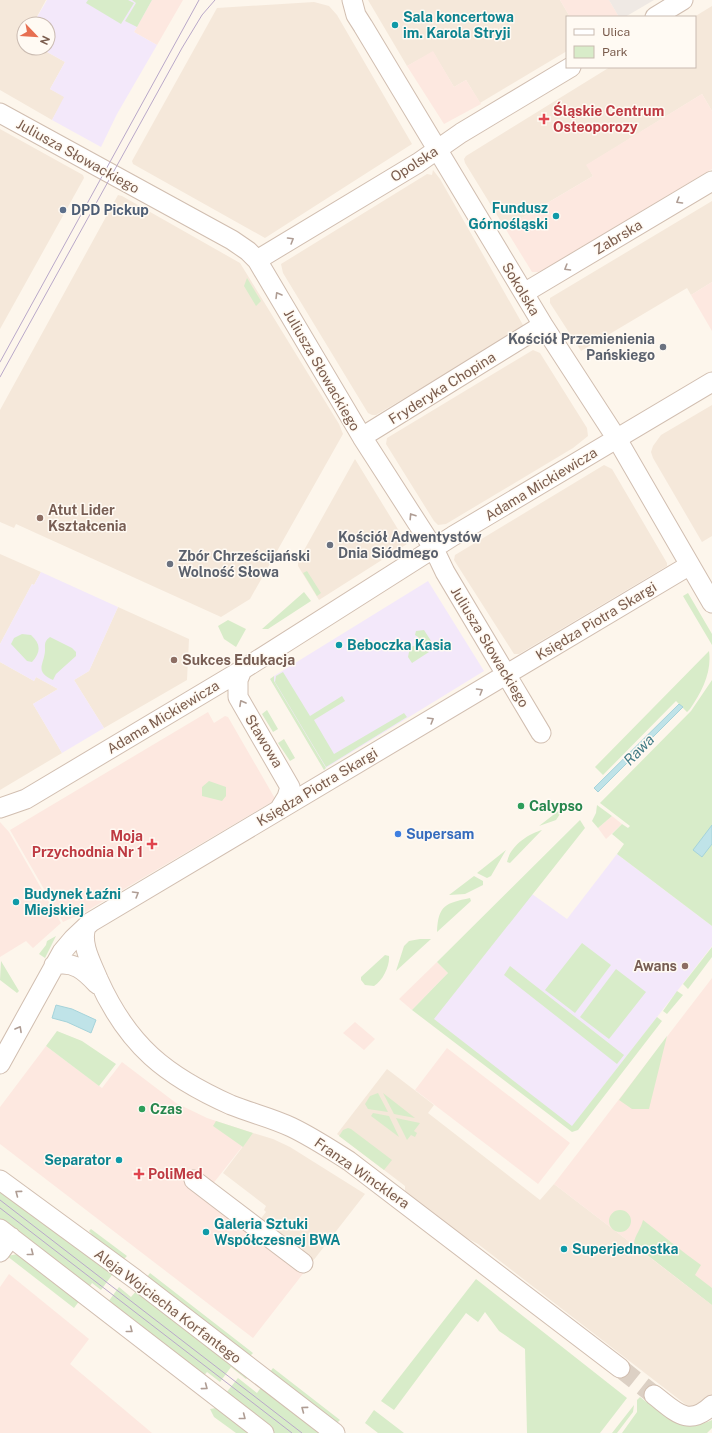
<svg xmlns="http://www.w3.org/2000/svg" width="712" height="1433" font-family="'Public Sans',sans-serif">
  <rect width="100%" height="100%" fill="#fdf6ec"/>
  <!-- residential -->
  <path fill="#f5e8da" d="M0,0H46L33,24H24V48H40L65,62L50,89L65,97L52,120L0,90Z
    M368,0H560L570,17H567V51L480,103L466,80L454,87L433,52L407,66Z
    M314,2L329,6L337,15L412,144L265,238L133,164L132,161L217,8Z
    M712,6V111L702,94L587,165L593,176L505,228L465,163L464,159L466,156L610,67H695V17H694Z
    M0,129L83,175L84,178L0,329Z
    M433,170L440,179L523,325L521,329L376,415H372L368,413L283,273L281,264L427,174L432,175Z
    M118,195L122,196L240,263L339,424L343,434L250,599L221,617L16,524L14,528L0,522V410Z
    M712,201V282L691,295L687,288L581,351L550,303V298Z
    M533,350L540,353L587,428L588,436L573,448L446,524L438,525L434,521L386,444L387,438Z
    M712,405V536L702,542L653,458L651,452L653,446L661,435Z
    M355,459L407,544L319,600L298,566V561Z
    M604,465L612,469L667,563V566L519,654H514L454,560L455,555Z
    M0,554L41,572L34,585L32,584L0,644Z
    M118,607L189,639L187,680L104,728L74,680L89,671Z
    M0,662L34,681L36,677L58,689L33,704L62,753L0,790Z
    M387,1069L434,1105L428,1113L540,1200L554,1184L712,1305V1398L706,1403L690,1407L685,1404L478,1244L463,1236L407,1194L405,1191V1186L337,1134Z
    M253,1133L273,1139L290,1147L365,1194L309,1266L255,1226L266,1212L264,1210L266,1206L223,1173Z"/>
  <!-- commercial -->
  <path fill="#fde8e0" d="M152,0H183L157,45L134,32Z
    M560,0H609L619,17H570Z
    M433,51L454,87L466,80L481,104L444,124L407,66Z
    M702,94L712,111V169L543,270L538,272H532L505,228L593,176L586,165Z
    M712,282V331L691,295Z
    M208,712L214,723L225,716L228,717L277,802L271,805L270,803L85,912L63,922L10,830Z
    M612,816L622,824L606,839L598,828Z
    M0,822L9,832L61,923L33,948L26,941L0,957Z
    M437,962L448,973L412,1010L399,999Z
    M712,978V1305L554,1184Z
    M355,1022L375,1039L364,1050L343,1033Z
    M46,1046L102,1088L122,1062L176,1103L207,1118L253,1133L208,1190L309,1266L253,1338L0,1144V1107Z
    M447,1048L570,1143L538,1184L415,1090Z
    M9,1274L89,1339L70,1364L152,1433H0V1287Z"/>
  <!-- industrial -->
  <path fill="#efe9e4" d="M609,0H654L625,17H619Z"/>
  <!-- education -->
  <path fill="#f3e8fa" d="M47,0H152L134,32L157,45L117,114L101,147L52,120L64,97L50,89L65,62L40,48H48V24H33Z
    M41,572L118,607L89,671L74,680L104,728L62,753L33,704L58,689L36,677L34,681L0,662V644L32,584L34,585Z
    M428,581L484,671L326,768L273,681L274,676Z
    M617,854L712,926V946L572,1127L433,1019L532,894L567,919Z"/>
  <!-- green -->
  <path fill="#d8ecc9" d="M88,0H128L134,3L121,24L86,3Z
    M132,0H152L137,27L125,21L136,3Z
    M247,278L261,301L256,306L244,286Z
    M307,571L321,593L317,596L303,573Z
    M304,592L311,601L268,629H262Z
    M688,593L712,634V645L683,596Z
    M228,620L246,629L236,647L224,639L218,626Z
    M424,630L435,647L432,651L419,642L418,637L415,635L416,631Z
    M22,634L31,635C41,644 41,652 32,662L27,661L11,644L14,638Z
    M50,637L72,648L76,652V656L56,674L53,680C34,671 44,665 45,651C45,645 44,641 50,637Z
    M417,645L429,652L412,663L408,657L410,647Z
    M709,651C712,672 702,692 690,709L687,712L676,701L603,775L595,767Z
    M283,672L310,716L342,696L345,701L314,720L334,754L404,713L407,717L326,767L275,682L276,676Z
    M274,676V681L326,768L324,770L270,679Z
    M712,680V926L617,854L624,844L612,834L622,824L628,828L630,826L600,803L691,711Z
    M267,710L278,729L273,732L262,714Z
    M284,739L295,758L290,761L278,743Z
    M209,781L226,787V796L222,801L202,796V787Z
    M566,805L556,820L539,826Z
    M597,805L612,816L598,828L592,821L596,813Z
    M580,820L585,828L434,1019L572,1126L657,1017L662,1021L578,1130L572,1132L412,1010L448,973L437,962Z
    M542,830L510,863L507,862C510,846 528,834 542,830Z
    M506,850L491,876L487,878L477,873Z
    M474,876L483,881V885L465,894L449,895Z
    M470,898L471,901L437,932C438,905 446,903 470,898Z
    M56,936L45,958L39,954L46,945L47,941Z
    M420,939H431L396,971L404,946L409,941Z
    M582,943L611,965L575,1013L545,990Z
    M712,947V957L688,989L683,984Z
    M385,955L389,956C390,965 383,981 374,986L365,985L361,980V977Z
    M1,961L19,991L17,993L0,980Z
    M510,966L624,1055L617,1064L504,975Z
    M616,969L646,992L609,1039L580,1017Z
    M677,991L683,995L667,1014L663,1011Z
    M57,1031L82,1041L116,1064L99,1086L46,1046Z
    M667,1036L649,1109H632L619,1100Z
    M378,1093L388,1112L368,1109L365,1104L370,1096Z
    M383,1093L415,1118L394,1114Z
    M373,1113L389,1116L399,1137L371,1116Z
    M396,1118L420,1123L414,1131L417,1133L415,1137L411,1135L407,1140Z
    M216,1121L253,1133L243,1147L213,1126Z
    M348,1128L351,1129L392,1160L384,1170L339,1136L343,1130Z
    M0,1185L122,1278L120,1281L112,1275L101,1290L92,1283L87,1291L0,1224Z
    M609 1221a11 11 0 1 1 22 0a11 11 0 1 1-22 0Z
    M643,1220C663,1235 681,1251 701,1265L695,1275L712,1288V1305L637,1247L634,1243C635,1235 641,1229 643,1220Z
    M91,1229L127,1256L122,1261L110,1255L89,1231Z
    M18,1254L80,1300L74,1308L7,1256Z
    M150,1273L253,1353L250,1356L144,1281Z
    M476,1279L627,1398L600,1433H527L525,1349L499,1331L485,1312L478,1322L466,1313L394,1410L381,1401Z
    M119,1287L131,1297L137,1290L249,1376L246,1379L231,1367L220,1382L207,1372L201,1379L108,1302Z
    M273,1368L340,1420L336,1424L267,1376Z
    M238,1378L257,1393L262,1386L323,1433H271L226,1393Z
    M640,1397C659,1412 689,1433 712,1420V1428L707,1433H622L637,1412V1400Z
    M634,1405L633,1412L617,1433H612Z
    M216,1408L254,1433H236L214,1417L210,1409Z
    M374,1410L404,1433H378L365,1423Z"/>
  <!-- water -->
  <path fill="#bfe3e8" stroke="#a5d3da" d="M679,704L683,707L598,792L594,788Z
    M712,825V844L702,857L693,850Z
    M56,1005L72,1009L96,1020L91,1033L67,1022L52,1018Z"/>
  <g fill="none" stroke-linecap="round" stroke-linejoin="round">
    <!-- minor-tunnel -->
    <path stroke="#dcd0c4" stroke-width="19" stroke-dasharray="19 10" stroke-linecap="butt" d="M620,1368L654,1395"/>
    <!-- minor casing -->
    <g stroke="#d1beb0" stroke-width="21">
      <path id="minor" d="M352,0L356,15L363,26L543,325L617,439L712,603
        M655,17L683,0
        M0,113L232,240L248,251L257,260L362,437L434,549L445,572L541,733
        M257,260L418,163L461,133L571,67
        M524,293L712,181
        M362,437L543,325
        M242,670L238,680V697L290,787L287,797L279,810
        M0,808L26,799L242,670L453,536L712,382
        M86,927C80,944 92,964 98,979C128,1046 166,1076 231,1105C251,1113 272,1118 291,1127C312,1137 330,1149 349,1161L620,1368
        M54,965C74,961 84,970 97,984
        M0,1064L62,952L73,939L91,922L690,565
        M0,1180L135,1279L335,1433
        M194,1180L303,1263
        M0,1229L264,1433
        M0,1252L11,1237
        M654,1395C675,1411 688,1428 712,1405"/>
    </g>
    <!-- minor -->
    <use href="#minor" stroke="#fff" stroke-width="19"/>
    <!-- tram -->
    <path stroke="#b9a8c9" stroke-width="1" d="M0,362L199,0
      M0,377L182,48L202,15L215,0
      M0,1200L302,1433
      M0,1208L292,1433"/>
  </g>
  <!-- one-way arrows -->
  <defs><path id="oneway-chevron" d="M-2-3.5L2.5 0L-2 3.5" fill="none" stroke-width="1.6" stroke-linecap="round" stroke-linejoin="round"/></defs>
  <g stroke="#af9d94">
    <use href="#oneway-chevron" transform="translate(679 201) rotate(149)"/>
    <use href="#oneway-chevron" transform="translate(291 240) rotate(-31)"/>
    <use href="#oneway-chevron" transform="translate(567 268) rotate(149)"/>
    <use href="#oneway-chevron" transform="translate(278 295) rotate(-121)"/>
    <use href="#oneway-chevron" transform="translate(412 516) rotate(-123)"/>
    <use href="#oneway-chevron" transform="translate(480 691) rotate(-31)"/>
    <use href="#oneway-chevron" transform="translate(242 703) rotate(-119)"/>
    <use href="#oneway-chevron" transform="translate(431 720) rotate(-31)"/>
    <use href="#oneway-chevron" transform="translate(136 894) rotate(-31)"/>
    <use href="#oneway-chevron" transform="translate(19 1029) rotate(-61)"/>
    <use href="#oneway-chevron" transform="translate(18 1193) rotate(-143)"/>
    <use href="#oneway-chevron" transform="translate(31 1253) rotate(38)"/>
    <use href="#oneway-chevron" transform="translate(130 1330) rotate(38)"/>
    <use href="#oneway-chevron" transform="translate(205 1387) rotate(37)"/>
    <use href="#oneway-chevron" transform="translate(304 1409) rotate(-143)"/>
    <use href="#oneway-chevron" transform="translate(243 1417) rotate(38)"/>
  </g>
  <!-- markers -->
  <g fill="#0f9aa8" stroke="#fffaf3" stroke-width="1.5">
    <circle cx="395" cy="25" r="4"/>
    <circle cx="556" cy="216" r="4"/>
    <circle cx="339" cy="645" r="4"/>
    <circle cx="16" cy="902" r="4"/>
    <circle cx="119" cy="1160" r="4"/>
    <circle cx="206" cy="1232" r="4"/>
    <circle cx="564" cy="1249" r="4"/>
  </g>
  <g fill="#e0444e" stroke="#fffaf3" stroke-width="1.5">
    <path d="M542 113h4v4h4v4h-4v4h-4v-4h-4v-4h4z"/>
    <path d="M150 838h4v4h4v4h-4v4h-4v-4h-4v-4h4z"/>
    <path d="M137 1168h4v4h4v4h-4v4h-4v-4h-4v-4h4z"/>
  </g>
  <circle fill="#5c6f8a" stroke="#fffaf3" stroke-width="1.5" cx="63" cy="210" r="4"/>
  <g fill="#6b7280" stroke="#fffaf3" stroke-width="1.5">
    <circle cx="663" cy="347" r="4"/>
    <circle cx="330" cy="545" r="4"/>
    <circle cx="170" cy="564" r="4"/>
  </g>
  <g fill="#8d6e63" stroke="#fffaf3" stroke-width="1.5">
    <circle cx="40" cy="518" r="4"/>
    <circle cx="174" cy="660" r="4"/>
    <circle cx="685" cy="966" r="4"/>
  </g>
  <g fill="#2e9e5b" stroke="#fffaf3" stroke-width="1.5">
    <circle cx="521" cy="806" r="4"/>
    <circle cx="142" cy="1109" r="4"/>
  </g>
  <circle fill="#3f7fe0" stroke="#fffaf3" stroke-width="1.5" cx="398" cy="834" r="4"/>
  <g text-anchor="middle" stroke-width="3" stroke-linejoin="round" paint-order="stroke">
    <!-- culture labels -->
    <g font-size="14" font-weight="bold" fill="#0d838f" stroke="#fffaf3" text-anchor="start">
      <text x="403" y="22">Sala koncertowa<tspan x="403" dy="16">im. Karola Stryji</tspan></text>
      <text x="548" y="213" text-anchor="end">Fundusz<tspan x="548" dy="16">Górnośląski</tspan></text>
      <text x="347" y="650">Beboczka Kasia</text>
      <text x="24" y="899">Budynek Łaźni<tspan x="24" dy="16">Miejskiej</tspan></text>
      <text x="111" y="1165" text-anchor="end">Separator</text>
      <text x="214" y="1229">Galeria Sztuki<tspan x="214" dy="16">Współczesnej BWA</tspan></text>
      <text x="572" y="1254">Superjednostka</text>
    </g>
    <!-- health labels -->
    <g font-size="14" font-weight="bold" fill="#be3a42" stroke="#fffaf3" text-anchor="start">
      <text x="553" y="116">Śląskie Centrum<tspan x="553" dy="16">Osteoporozy</tspan></text>
      <text x="143" y="841" text-anchor="end">Moja<tspan x="143" dy="16">Przychodnia Nr 1</tspan></text>
      <text x="148" y="1179">PoliMed</text>
    </g>
    <!-- street labels -->
    <g font-size="14" fill="#7a5c4d" stroke="#fffaf3">
      <text transform="translate(78 156) rotate(29)" y="5">Juliusza Słowackiego</text>
      <text transform="translate(414 164) rotate(-33)" y="5">Opolska</text>
      <text transform="translate(618 237) rotate(-31)" y="5">Zabrska</text>
      <text transform="translate(521 289) rotate(59)" y="5">Sokolska</text>
      <text transform="translate(322 370) rotate(60)" y="5">Juliusza Słowackiego</text>
      <text transform="translate(442 388) rotate(-32)" y="5">Fryderyka Chopina</text>
      <text transform="translate(541 484) rotate(-31)" y="5">Adama Mickiewicza</text>
      <text transform="translate(596 621) rotate(-31)" y="5">Księdza Piotra Skargi</text>
      <text transform="translate(490 647) rotate(59)" y="5">Juliusza Słowackiego</text>
      <text transform="translate(163 717) rotate(-31)" y="5">Adama Mickiewicza</text>
      <text transform="translate(264 741) rotate(59)" y="5">Stawowa</text>
      <text transform="translate(317 787) rotate(-31)" y="5">Księdza Piotra Skargi</text>
      <text transform="translate(362 1173) rotate(35)" y="5">Franza Wincklera</text>
      <text transform="translate(168 1306) rotate(37)" y="5">Aleja Wojciecha Korfantego</text>
    </g>
    <!-- service labels -->
    <g font-size="14" font-weight="bold" fill="#4e5e75" stroke="#fffaf3" text-anchor="start">
      <text x="71" y="215">DPD Pickup</text>
    </g>
    <!-- worship labels -->
    <g font-size="14" font-weight="bold" fill="#5b616d" stroke="#fffaf3" text-anchor="start">
      <text x="655" y="344" text-anchor="end">Kościół Przemienienia<tspan x="655" dy="16">Pańskiego</tspan></text>
      <text x="338" y="542">Kościół Adwentystów<tspan x="338" dy="16">Dnia Siódmego</tspan></text>
      <text x="178" y="561">Zbór Chrześcijański<tspan x="178" dy="16">Wolność Słowa</tspan></text>
    </g>
    <!-- education labels -->
    <g font-size="14" font-weight="bold" fill="#785e54" stroke="#fffaf3" text-anchor="start">
      <text x="48" y="515">Atut Lider<tspan x="48" dy="16">Kształcenia</tspan></text>
      <text x="182" y="665">Sukces Edukacja</text>
      <text x="677" y="971" text-anchor="end">Awans</text>
    </g>
    <!-- leisure labels -->
    <g font-size="14" font-weight="bold" fill="#27864d" stroke="#fffaf3" text-anchor="start">
      <text x="529" y="811">Calypso</text>
      <text x="150" y="1114">Czas</text>
    </g>
    <!-- shop labels -->
    <g font-size="14" font-weight="bold" fill="#366cbe" stroke="#fffaf3" text-anchor="start">
      <text x="406" y="839">Supersam</text>
    </g>
    <!-- water labels -->
    <g font-size="15" font-style="italic" fill="#437c86" stroke="#fffaf3">
      <text transform="translate(639 750) rotate(-46)" y="5">Rawa</text>
    </g>
  </g>
  <!-- legend -->
  <rect x="566" y="16" width="130" height="52" fill="#fffaf3" stroke="#cabbb1"/>
  <rect x="574" y="29" width="20" height="6" fill="#ffffff" stroke="#cabbb1"/>
  <text x="602" y="36" font-size="12" fill="#7a5c4d">Ulica</text>
  <rect x="574" y="46" width="20" height="12" fill="#d8ecc9" stroke="#cabbb1"/>
  <text x="602" y="56" font-size="12" fill="#7a5c4d">Park</text>
  <!-- north arrow -->
  <g transform="translate(36 36) rotate(115)"><circle r="19" fill="#fffaf3" stroke="#cabbb1"/>
  <path d="M0-3L7 15L0 10L-7 15Z" fill="#e76f51"/>
  <text y="-6" font-size="11" font-weight="bold" text-anchor="middle" fill="#7a5c4d">N</text>
  </g>
</svg>
